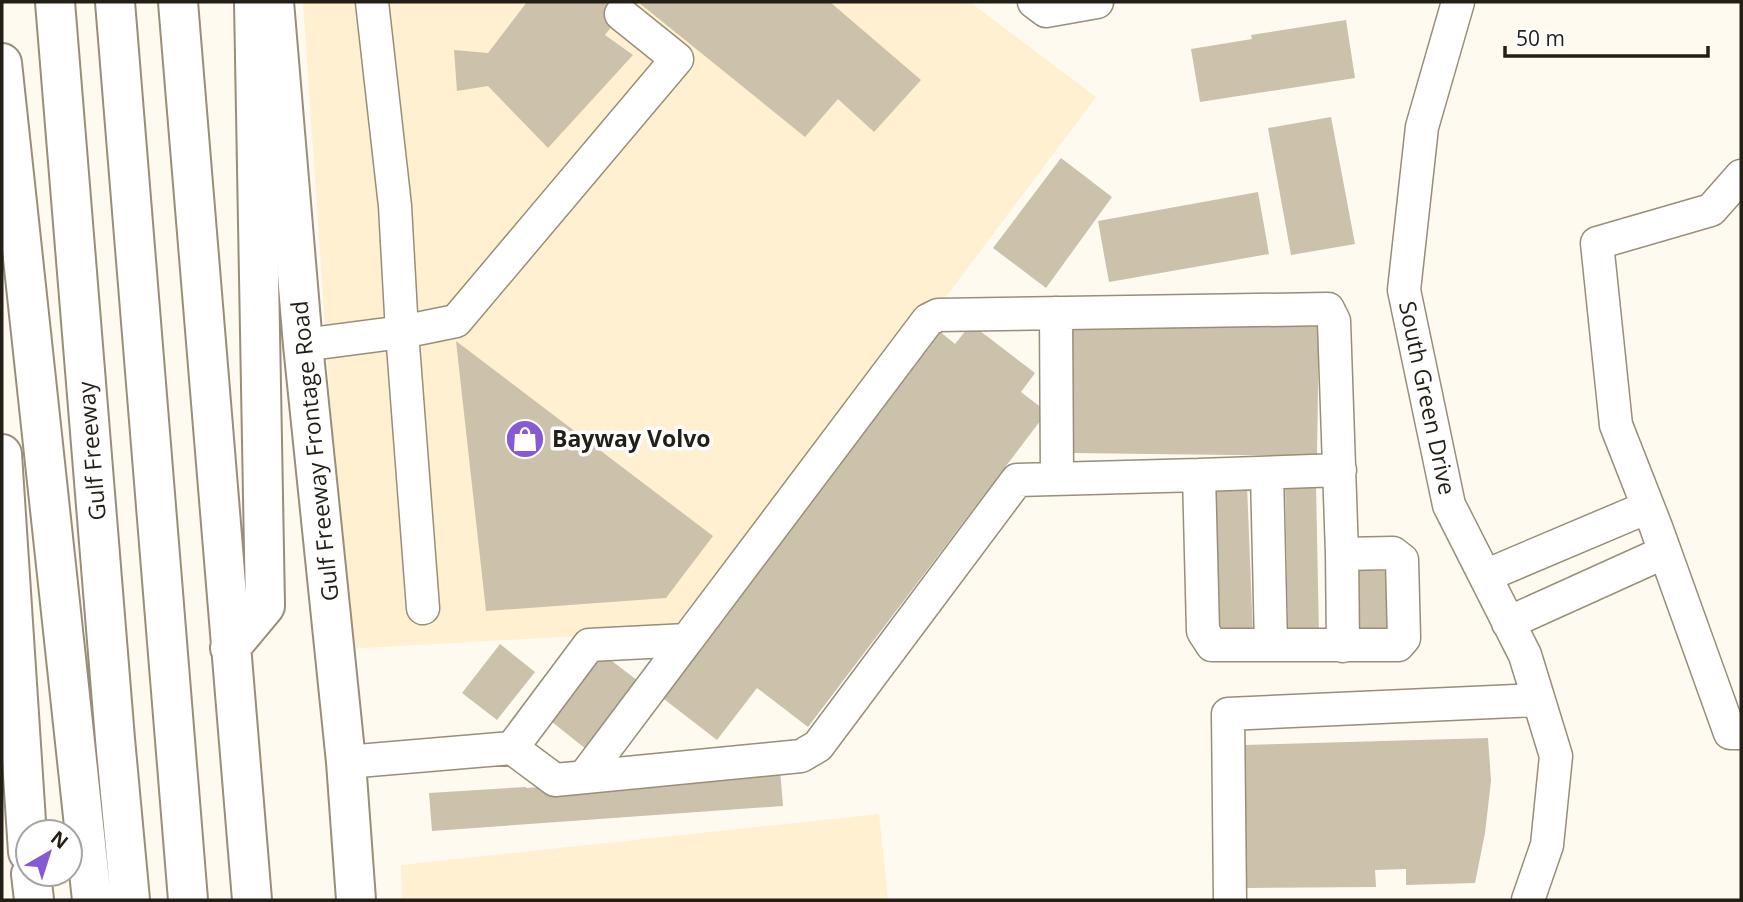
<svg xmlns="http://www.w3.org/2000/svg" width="1743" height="902" font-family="'Open Sans',sans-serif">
  <rect width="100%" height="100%" fill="#fefaf0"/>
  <!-- built -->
  <path fill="#fef0d1" d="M303,2H970L1096,97L945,298L686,630L347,649Z
    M879,814L888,900H402L401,865Z"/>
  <!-- building -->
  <path fill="#ccc1aa" d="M527,2H630L605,35L633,55L548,148L488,86L457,91L454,50L488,53Z
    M638,2H830L921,80L874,132L838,99L805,137Z
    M1346,20L1355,78L1200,102L1191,49L1252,39L1251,35Z
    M1331,117L1355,244L1291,255L1268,128Z
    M1061,158L1112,197L1046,288L993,248Z
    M1258,192L1269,254L1109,282L1098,221Z
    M1072,316L1319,319L1317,456L1071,453Z
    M971,324L1035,373L1021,392L1047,412L808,727L757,688L717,740L660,696L938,330L955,344Z
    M456,341L713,536L666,598L486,611Z
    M1247,485L1253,635L1215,636L1210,487Z
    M1285,485H1316L1319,635H1288Z
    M1356,571H1387V634L1355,633Z
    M500,644L535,672L497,720L462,693Z
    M599,651L638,681L586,749L547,718Z
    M1488,738L1491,781L1485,833L1475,883L1406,885V869L1375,870L1376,887L1247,888L1244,745Z
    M780,770L783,806L432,831L429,793L526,787V788Z"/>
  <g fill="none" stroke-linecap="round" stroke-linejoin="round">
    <!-- minor casing -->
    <g stroke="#988e79" stroke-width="35">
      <path id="minor" d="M372,2L395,206L402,332L423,608
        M1034,2L1046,11L1097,2
        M1458,2L1422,127L1404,290L1449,505L1525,655L1556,756L1547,845L1528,900
        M1741,176L1711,210L1597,243L1616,425L1656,527L1730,733H1741
        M1056,313L1057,479
        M303,345L402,332L456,321L677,59L621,14
        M1267,473L1271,645
        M1199,475L1340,470
        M1342,554L1343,646
        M1485,576L1648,507
        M1508,623L1665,552
        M346,762L512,748L555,780L801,756L818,746L1017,480L1199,475L1203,631L1212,645H1398L1404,638L1402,560L1393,553L1342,554L1334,321L1328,309L938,315L928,320L687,640L589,645L512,748
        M584,777L687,640
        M1230,900L1228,714L1538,700"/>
    </g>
    <!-- major casing -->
    <g stroke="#988e79" stroke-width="42">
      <path id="major" d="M274,2L303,345L346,762L356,900
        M2,454L28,852
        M31,874L34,900"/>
    </g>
    <!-- highway casing -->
    <g stroke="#988e79" stroke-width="42">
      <path id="highway" d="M55,2L115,739L130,900
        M115,2L188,900
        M178,2L252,900
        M2,63L92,900
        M230,648L265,606L254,2"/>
    </g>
    <!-- minor -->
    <use href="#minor" stroke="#fff" stroke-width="32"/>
    <!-- major -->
    <use href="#major" stroke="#fff" stroke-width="38"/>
    <!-- highway -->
    <use href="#highway" stroke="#fff" stroke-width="38"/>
  </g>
  <!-- icons -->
  <defs>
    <g id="shop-disc" transform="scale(2.0125)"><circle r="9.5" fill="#855ad3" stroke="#fff"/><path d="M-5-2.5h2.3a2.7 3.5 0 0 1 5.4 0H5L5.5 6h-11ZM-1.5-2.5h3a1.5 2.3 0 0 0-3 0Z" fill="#fff"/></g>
  </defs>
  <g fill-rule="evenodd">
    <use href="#shop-disc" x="525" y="439"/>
  </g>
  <g text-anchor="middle" stroke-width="7" stroke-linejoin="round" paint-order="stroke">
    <!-- street labels -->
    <g font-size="23" fill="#231f17" stroke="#fff">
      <text transform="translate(1427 398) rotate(78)" y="8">South Green Drive</text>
      <text transform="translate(92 451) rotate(-95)" y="8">Gulf Freeway</text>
      <text transform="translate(315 451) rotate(-96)" y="8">Gulf Freeway Frontage Road</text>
    </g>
    <!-- poi labels -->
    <g font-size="23" font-weight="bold" fill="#231f17" stroke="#fff" text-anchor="start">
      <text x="552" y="447">Bayway Volvo</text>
    </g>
  </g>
  <!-- border -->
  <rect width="1743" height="902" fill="none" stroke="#231f17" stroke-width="7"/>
  <!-- north arrow -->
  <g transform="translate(49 853) rotate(39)"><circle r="33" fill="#ffffff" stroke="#a7a5a2" stroke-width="2"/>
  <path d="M0-5L12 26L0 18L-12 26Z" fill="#855ad3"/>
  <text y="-10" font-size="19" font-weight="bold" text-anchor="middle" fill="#231f17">N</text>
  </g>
  <!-- scale -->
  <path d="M1505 46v10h203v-10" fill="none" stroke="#231f17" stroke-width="3.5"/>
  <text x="1516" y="46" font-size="21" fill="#231f17" stroke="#ffffff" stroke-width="5" paint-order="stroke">50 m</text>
</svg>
